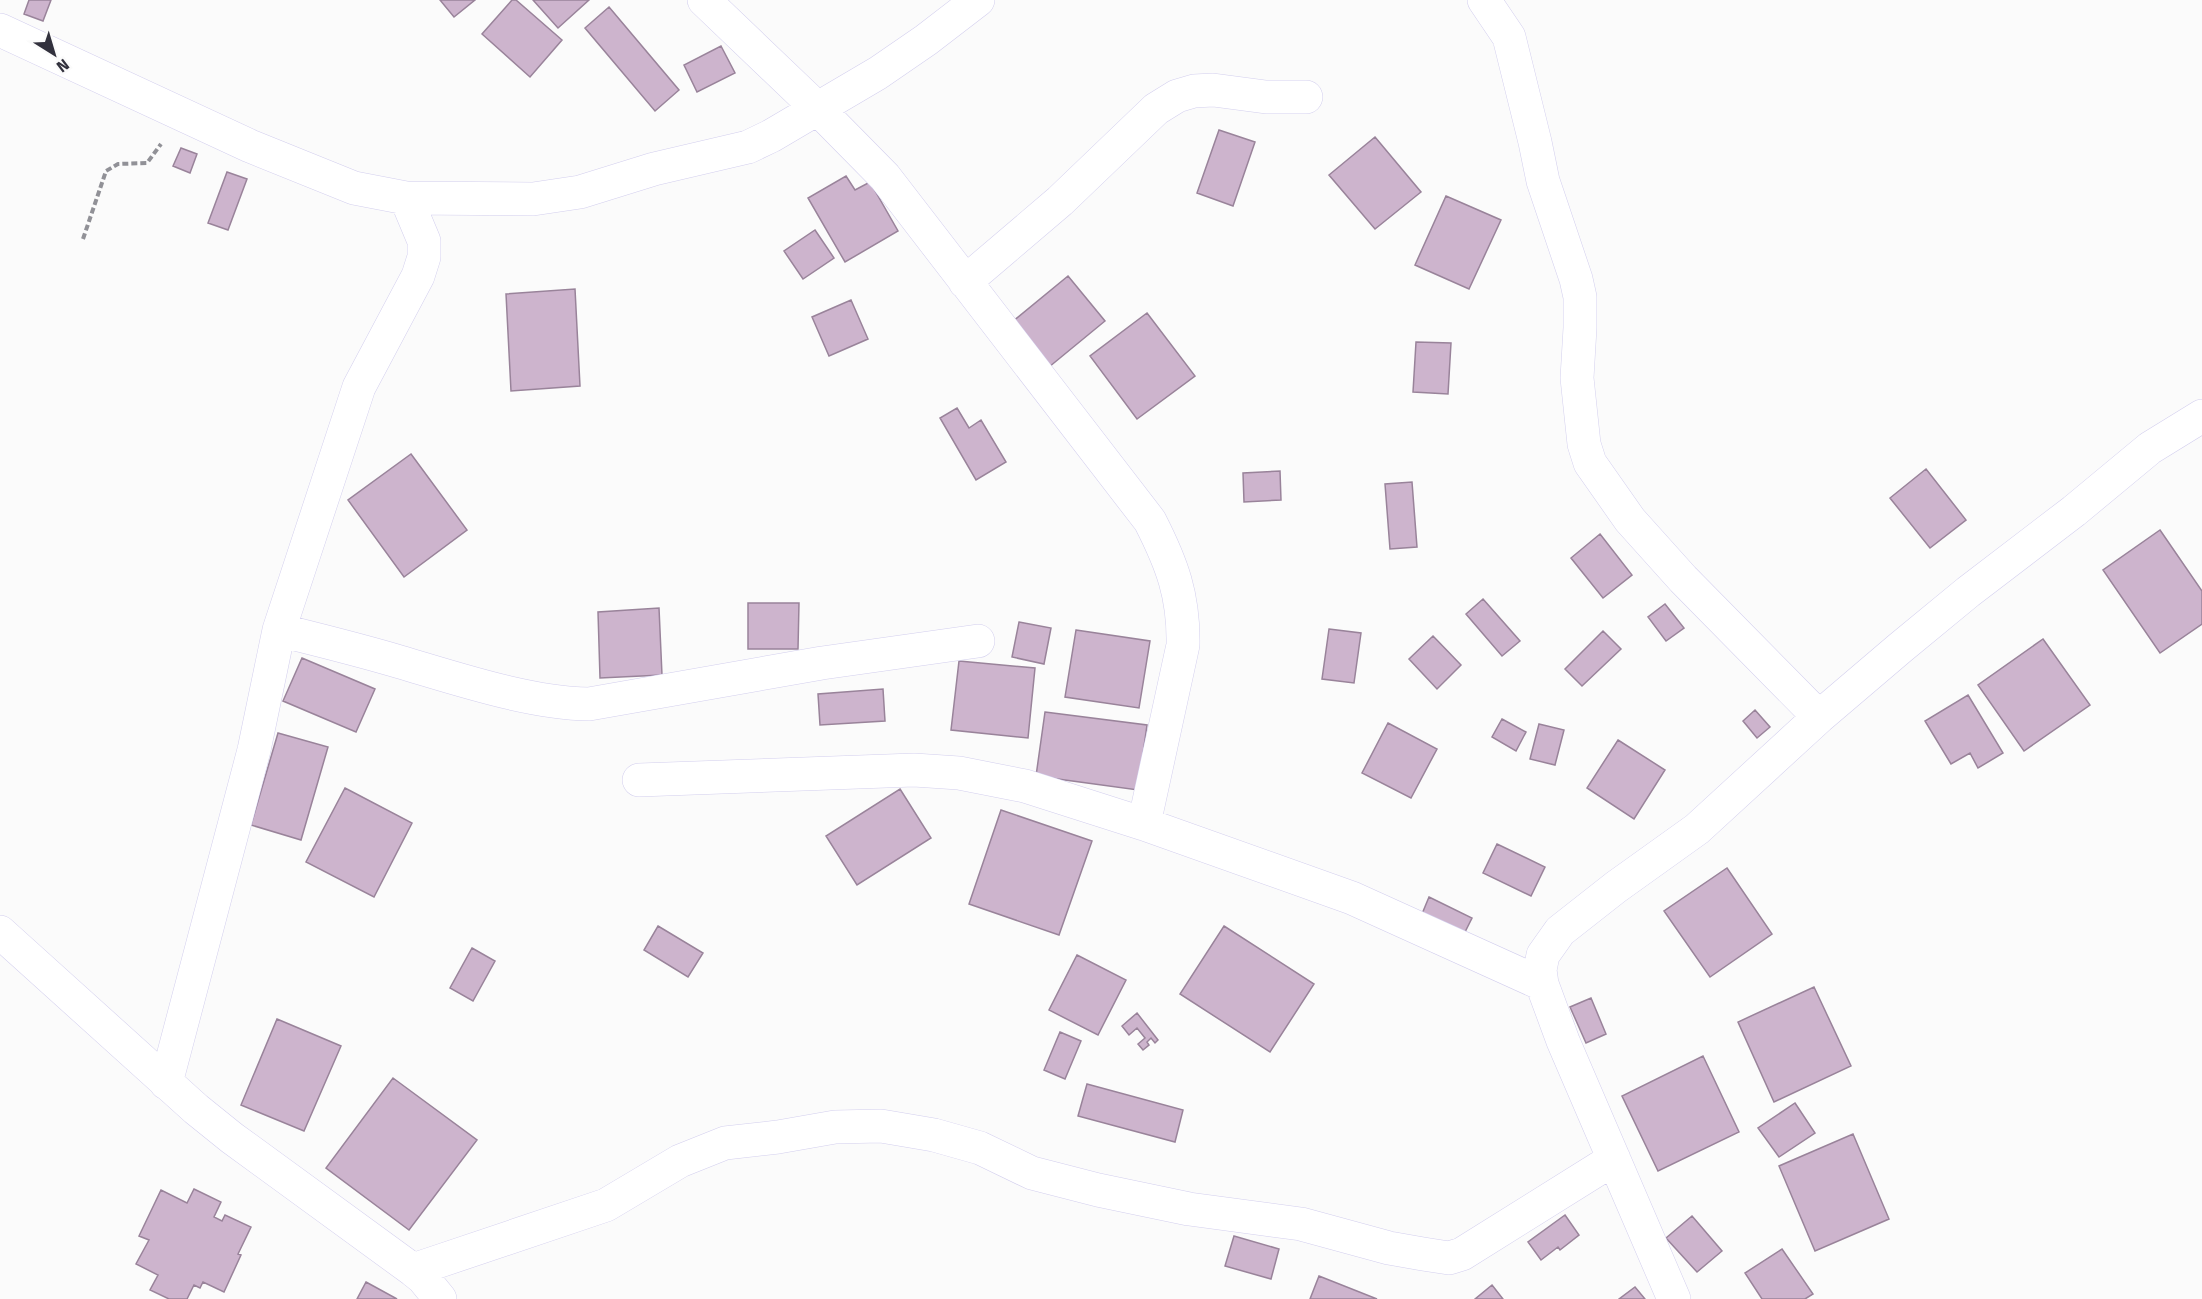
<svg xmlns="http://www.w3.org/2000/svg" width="2202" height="1299" font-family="'Fira Sans',sans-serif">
  <rect width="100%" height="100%" fill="#fbfbfb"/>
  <!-- building -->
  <path fill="#cdb4cd" stroke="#99839a" stroke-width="1.5" d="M29,0H51L43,21L24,14Z
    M440,0H475L454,17Z
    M512,0H516L562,40L530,77L482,34Z
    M533,0H589L558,28Z
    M609,7L679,90L655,111L585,28Z
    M721,46L735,73L697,92L684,65Z
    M1219,130L1255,142L1233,206L1197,193Z
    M1375,137L1421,192L1375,229L1329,175Z
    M181,148L197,154L190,173L173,166Z
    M227,172L247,179L228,230L208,223Z
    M846,176L855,190L870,182L898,231L845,262L808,198Z
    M1446,196L1501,220L1469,289L1415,265Z
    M815,230L834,258L803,279L784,251Z
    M1068,276L1105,321L1049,367L1012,322Z
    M575,289L580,386L511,391L506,294Z
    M851,300L868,339L829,356L812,317Z
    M1147,313L1195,376L1137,419L1090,356Z
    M1416,342L1451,343L1448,394L1413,392Z
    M957,408L969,428L981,420L1006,462L976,480L940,418Z
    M411,454L467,530L404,577L348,500Z
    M1926,469L1966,520L1930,548L1890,498Z
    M1280,471L1281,500L1244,502L1243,473Z
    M1412,482L1417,547L1390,549L1385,484Z
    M2160,530L2202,591V624L2160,653L2103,570Z
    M1600,534L1632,575L1603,598L1571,558Z
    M1483,599L1520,641L1502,656L1466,614Z
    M748,603H799L798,649H748Z
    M1665,604L1684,628L1666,641L1648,617Z
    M659,608L662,675L600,678L598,612Z
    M1019,622L1051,628L1044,664L1012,657Z
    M1329,629L1361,633L1354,683L1322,679Z
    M1076,630L1150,641L1139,708L1065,697Z
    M1603,631L1621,649L1582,686L1565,669Z
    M1433,636L1461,665L1437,689L1409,659Z
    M2043,639L2090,705L2024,751L1978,685Z
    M302,658L375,689L356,732L283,701Z
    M959,661L1035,668L1028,738L951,730Z
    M883,689L885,721L820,725L818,694Z
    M1968,695L2003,753L1978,768L1970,753L1951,764L1925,721Z
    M1755,710L1770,727L1757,738L1743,721Z
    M1045,712L1147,725L1138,790L1036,776Z
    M1502,719L1526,732L1516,751L1492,737Z
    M1388,723L1437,749L1411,798L1362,773Z
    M1539,724L1564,730L1555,765L1530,759Z
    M278,733L328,747L301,840L251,825Z
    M1618,740L1665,770L1634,819L1587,788Z
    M345,788L412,823L374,897L306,862Z
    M900,789L931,838L857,885L826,836Z
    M1001,810L1092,841L1059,935L969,904Z
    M1497,844L1545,867L1531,896L1483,873Z
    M1727,868L1772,934L1710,977L1664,911Z
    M1429,897L1472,918L1464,934L1422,914Z
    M658,926L703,953L688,977L644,950Z
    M1224,926L1314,984L1270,1052L1180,994Z
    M472,948L495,961L473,1001L450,988Z
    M1077,955L1126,980L1098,1035L1049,1010Z
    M1814,987L1851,1066L1774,1102L1738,1022Z
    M1591,998L1606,1034L1586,1043L1570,1007Z
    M1137,1013L1158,1040L1155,1043L1151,1038L1147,1042L1149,1045L1143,1050L1138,1044L1145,1038L1137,1028L1129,1035L1122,1026Z
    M277,1019L341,1046L304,1131L241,1105Z
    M1060,1032L1081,1041L1065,1079L1044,1070Z
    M1703,1056L1739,1132L1658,1171L1622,1096Z
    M393,1078L477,1140L409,1230L326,1168Z
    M1087,1084L1183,1110L1175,1142L1078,1116Z
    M1795,1103L1815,1133L1779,1157L1758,1128Z
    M1853,1134L1889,1219L1815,1251L1779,1166Z
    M194,1189L221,1202L214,1217L222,1221L225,1215L251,1227L238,1254L241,1255L224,1292L203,1282L200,1288L194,1285L187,1299H169L150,1290L158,1275L136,1264L149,1240L139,1236L161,1190L187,1203Z
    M1565,1215L1579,1235L1560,1250L1558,1247L1541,1260L1528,1242Z
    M1692,1216L1722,1251L1697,1272L1666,1238Z
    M1234,1236L1279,1249L1271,1279L1225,1266Z
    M1782,1249L1813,1294L1805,1299H1762L1745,1273Z
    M1319,1276L1377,1299H1310Z
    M366,1282L397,1299H357Z
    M1492,1285L1503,1299H1475Z
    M1635,1287L1645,1299H1619Z"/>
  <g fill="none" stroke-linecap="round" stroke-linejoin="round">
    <!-- minor casing -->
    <g stroke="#d3cfee" stroke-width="34">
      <path id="minor" d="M704,0L818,109L885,177L1150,521C1172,564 1184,596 1183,645L1144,824
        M1484,0L1509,37L1535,142L1543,181L1576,279L1580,297V328L1577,378L1584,444L1590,463L1630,520L1683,579L1819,717
        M0,30L250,146L354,188L406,198L533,199L580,192L654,169L748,147L771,136L878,73L926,40L978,0
        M965,282L1060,201L1156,109L1177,96L1194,91L1213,90L1266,97H1306
        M279,630C319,640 360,650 400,662C458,679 529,703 589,704L822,663L978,641
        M639,780L914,770L959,773L1025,786L1144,824L1352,898L1542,984
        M0,932L196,1109L232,1138L413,1270L423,1278L440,1299
        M166,1083L254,750L279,630L359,387L418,276L424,257V241L406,198
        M413,1270L606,1205L680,1161L725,1143L778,1137L835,1127L881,1126L934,1135L980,1148L1032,1173L1098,1190L1189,1209L1301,1224L1389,1248L1423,1254L1449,1258L1462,1254L1614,1159
        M1674,1299L1563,1041L1542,984L1540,970L1543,955L1560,931L1616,887L1697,829L1819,717L1900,648L1968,592L2074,511L2150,448L2202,416"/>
    </g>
    <!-- path -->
    <path stroke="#919197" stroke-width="4" stroke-dasharray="6 3" stroke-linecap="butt" d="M83,239L106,171L118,164L147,163L161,144"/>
    <!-- minor -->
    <use href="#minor" stroke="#fff" stroke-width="33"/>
  </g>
  <!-- north arrow -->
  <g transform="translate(54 54) rotate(143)" stroke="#fbfbfb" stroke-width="4.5" paint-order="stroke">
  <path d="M0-4.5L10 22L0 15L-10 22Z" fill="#32313d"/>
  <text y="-9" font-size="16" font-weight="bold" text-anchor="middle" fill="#32313d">N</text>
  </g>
</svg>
